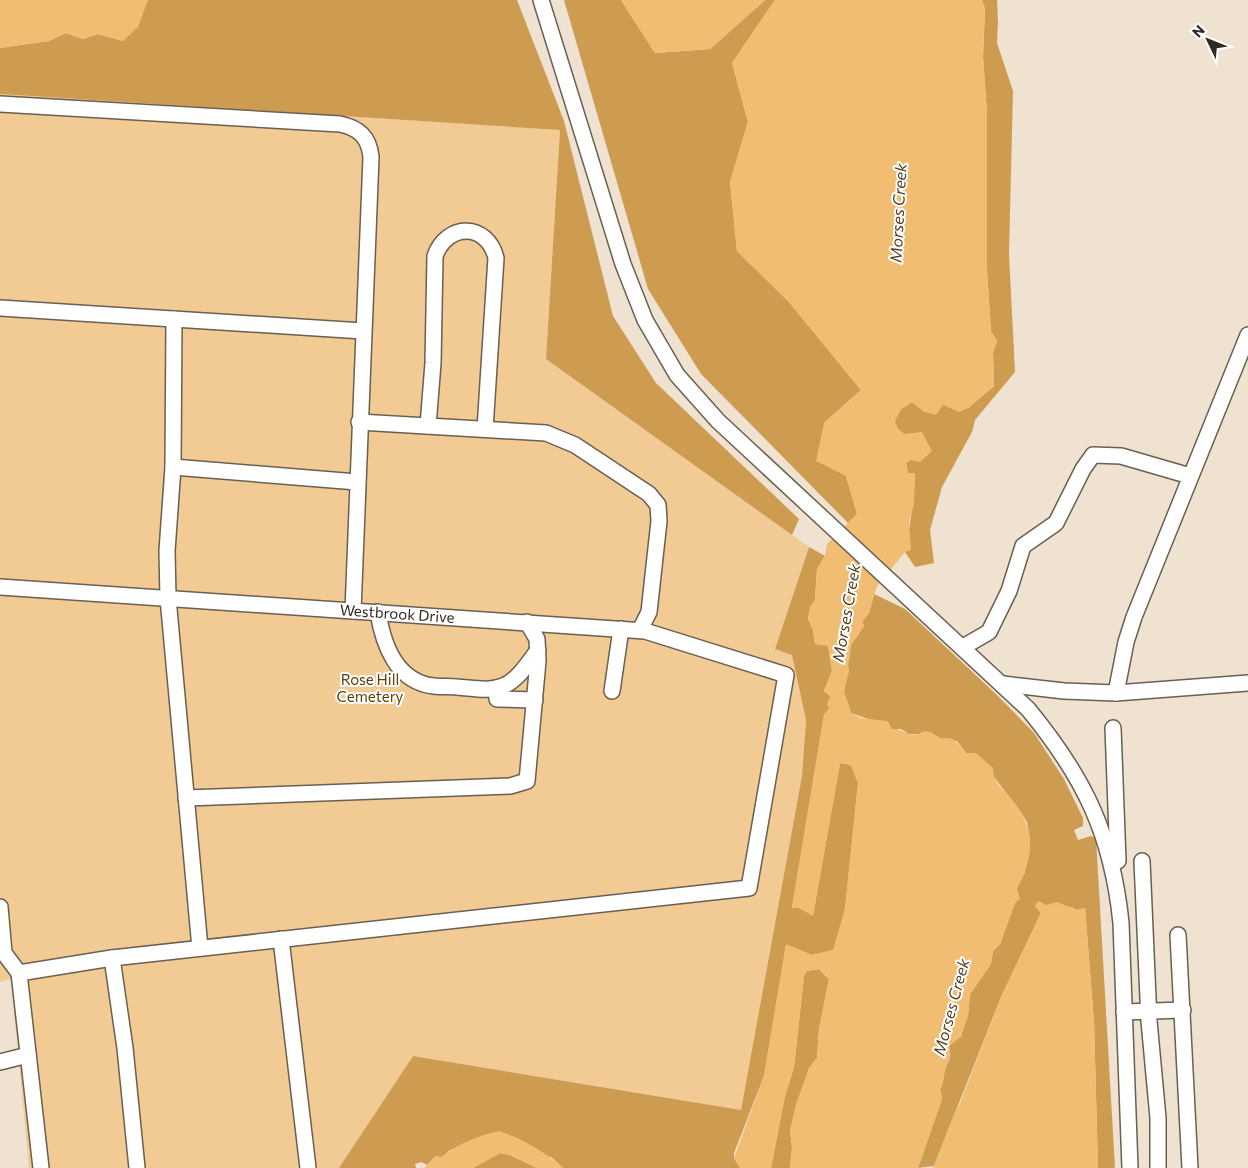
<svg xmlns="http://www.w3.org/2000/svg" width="1248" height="1168" font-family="Commissioner,sans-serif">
  <rect width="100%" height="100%" fill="#efe2d1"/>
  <!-- green -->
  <path fill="#f1ca94" d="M0,94L560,130L546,359L809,547L775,649L792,654L806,720L802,776L741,1110L413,1056L339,1168H29L11,979L0,982Z"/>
  <!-- forest -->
  <path fill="#cd9c51" d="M148,0H517L564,121L613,316L656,383L799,519L792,535L546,359L560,130L0,94V48L49,41L66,33L83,39L98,34L123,41Z
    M564,0H621L655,53L710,49L765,0H775L732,63L748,122L730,182L737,251L789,302L861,390L824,423L846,476L857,514L848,523L701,374L648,289Z
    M982,0H997L998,22L997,43L1013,91L1009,254L1015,372L975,420L972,432L942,487L930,530L934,563L915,567L905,552C910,525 914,500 915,473H908L906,463L910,460L904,434L898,429L894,421L901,409L912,402L925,412L943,405L968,408L994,386L993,352L997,341L991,332L987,270V113L983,57L985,9Z
    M809,547L825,556L817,569L815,600L810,607L808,619L813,630L815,644L828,645L832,671L824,691L830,696L829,709L824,715L792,908H799L813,915L840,763L851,765L858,783L845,909L834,950L812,955L786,945L764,1076L734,1153V1158L740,1168H563L551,1157L464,1145L450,1150L441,1158L436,1156L427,1165L421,1162L415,1164L416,1168H339L413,1056L741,1110L802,776L806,720L792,655L775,649Z
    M874,594L905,609L998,696L1034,733L1064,779L1083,818V826L1074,830L1078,840L1091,836L1096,838L1115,1168H1098L1094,1022L1085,908L1077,910C1065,903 1049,905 1035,906L1041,913L1001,997L934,1166L918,1168L942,1099L940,1089C944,1082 943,1078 945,1070C949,1058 952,1059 949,1046L968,1016L970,994L991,964L993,951L1000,944L1015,903L1017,888L1025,872L1030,840L1027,822L1018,808L994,777L966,753L957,741L941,739L935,735L909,734L901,729L892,730L888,726L851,713L844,692L845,683L851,645L864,626L862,622L869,613Z
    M819,969L829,979L819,1029L817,1058L809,1068L790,1130L792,1147L790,1168H771L785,1096L794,1067L804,976L807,971Z
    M500,1153L510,1155L537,1168H473Z"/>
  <!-- water -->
  <path fill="#f0bd73" d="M0,0H148L138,27L123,41L98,34L83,39L66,33L49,41L0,48Z
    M621,0H765L710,49L655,53Z
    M775,0H982L985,9L983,57L987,113V270L991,331L997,341L993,352L994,386L968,408L959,412L943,405L936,415L925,412L912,402L901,409L895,421L898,429L904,434L922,432L932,451L920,462L910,460L906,463L908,473H915L914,505L909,521L911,550L905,552L877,586L869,613L862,622L864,626L851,645L848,661L849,672L844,691L851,713L861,718L888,721L892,729C901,729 907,735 915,735C919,735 919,733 922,732C930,729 935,735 941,739C953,735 959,744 966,753H976L993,768L994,777L998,784C1031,819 1041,843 1017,888L1020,899L1015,903L1000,944L993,951L991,964L970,994L968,1016L961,1037L949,1046C952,1059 949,1058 945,1070C943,1078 944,1082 940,1089L942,1099L918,1168H790L792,1147L790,1130L796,1104L809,1068L817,1058L819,1029L829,979L819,969L807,971L804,976L794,1067L785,1096L771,1168H740L734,1158L764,1076L786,944L812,955L833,950L845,909L858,783L851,765L840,763L813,916L799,908H792L824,715L829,709L827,704L830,696L824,691L832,671L828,646L815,644L813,631L808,619L810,607L815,600L817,569L825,556L827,544L857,514L846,476L816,461L824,423L861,390L789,302L737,251L730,182L748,122L732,63Z
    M1038,901L1047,905L1057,902L1077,910L1085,908L1094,1022L1098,1168H933L954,1114L959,1106L1001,997L1041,913L1035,906Z
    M499,1131C523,1139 544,1151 563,1168H537L511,1155L500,1153L473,1168H424L437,1156L442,1157C459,1143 477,1136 499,1131Z"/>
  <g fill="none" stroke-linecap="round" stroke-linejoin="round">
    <!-- minor casing -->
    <g stroke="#6a5f50" stroke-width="18">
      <g id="minor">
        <path d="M541,0L623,264L645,320L677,375L718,421L1028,709C1084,777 1112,834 1121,923L1130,1168"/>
        <path d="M0,104L340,124C359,128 369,137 371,157L353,611"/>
        <path d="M0,308L363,331"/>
        <path d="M174,319L173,467L167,551L168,598L200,948"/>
        <path d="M359,422L546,433L575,445L649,494L658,505L659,521L649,612L640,630"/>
        <path d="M428,426L433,363L435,256C447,223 487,222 496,258L485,429"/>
        <path d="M173,467L357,482"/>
        <path id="s1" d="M0,587L645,631L786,675L749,888L112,958L19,973L4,953L0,907"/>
        <path d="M378,612C383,645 397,682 434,686C442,687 450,686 457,687C473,688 489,692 503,686C518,680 529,662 538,650"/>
        <path d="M963,647L989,632L1009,591L1023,546L1056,523L1083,469L1093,455L1121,456L1190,476"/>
        <path d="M1003,684L1064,691L1116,693L1248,683"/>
        <path d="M496,688L497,699L535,700"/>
        <path d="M612,691L621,629"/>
        <path d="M1116,693L1126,642L1134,617L1248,335"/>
        <path d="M1113,728L1118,861"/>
        <path d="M186,798L510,786L527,781L538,661L537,639L527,622"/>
        <path d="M1142,861L1149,1021L1158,1118V1168"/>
        <path d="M1178,935L1190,1168"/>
        <path d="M281,939L308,1168"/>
        <path d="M112,958L125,1048L137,1168"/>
        <path d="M19,973L41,1168"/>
        <path d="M1124,1012L1183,1010"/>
        <path d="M0,1062L28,1055"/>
      </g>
    </g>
    <!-- minor -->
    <use href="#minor" stroke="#fff" stroke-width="15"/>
  </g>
  <g text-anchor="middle" stroke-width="4" stroke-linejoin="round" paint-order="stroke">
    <!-- street labels -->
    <g font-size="15" fill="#2e2922" stroke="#fff">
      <text dy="5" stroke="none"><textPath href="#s1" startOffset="398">Westbrook Drive</textPath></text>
    </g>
    <!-- park labels -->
    <g font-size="15" fill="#5f3e00" stroke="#fff">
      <text x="370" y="685">Rose Hill<tspan x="370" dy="17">Cemetery</tspan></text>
    </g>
    <!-- water labels -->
    <g font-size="16" font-style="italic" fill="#553f20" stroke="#fff">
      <text transform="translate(898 213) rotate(-87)" y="6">Morses Creek</text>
      <text transform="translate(846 613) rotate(-80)" y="6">Morses Creek</text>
      <text transform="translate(951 1007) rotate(-75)" y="6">Morses Creek</text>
    </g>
  </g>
  <!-- north arrow -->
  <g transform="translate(1208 40) rotate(313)" stroke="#ffffff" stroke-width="4" paint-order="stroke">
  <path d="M0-4L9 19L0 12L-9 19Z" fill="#2e2922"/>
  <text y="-8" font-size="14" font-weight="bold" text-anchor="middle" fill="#2e2922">N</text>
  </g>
</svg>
